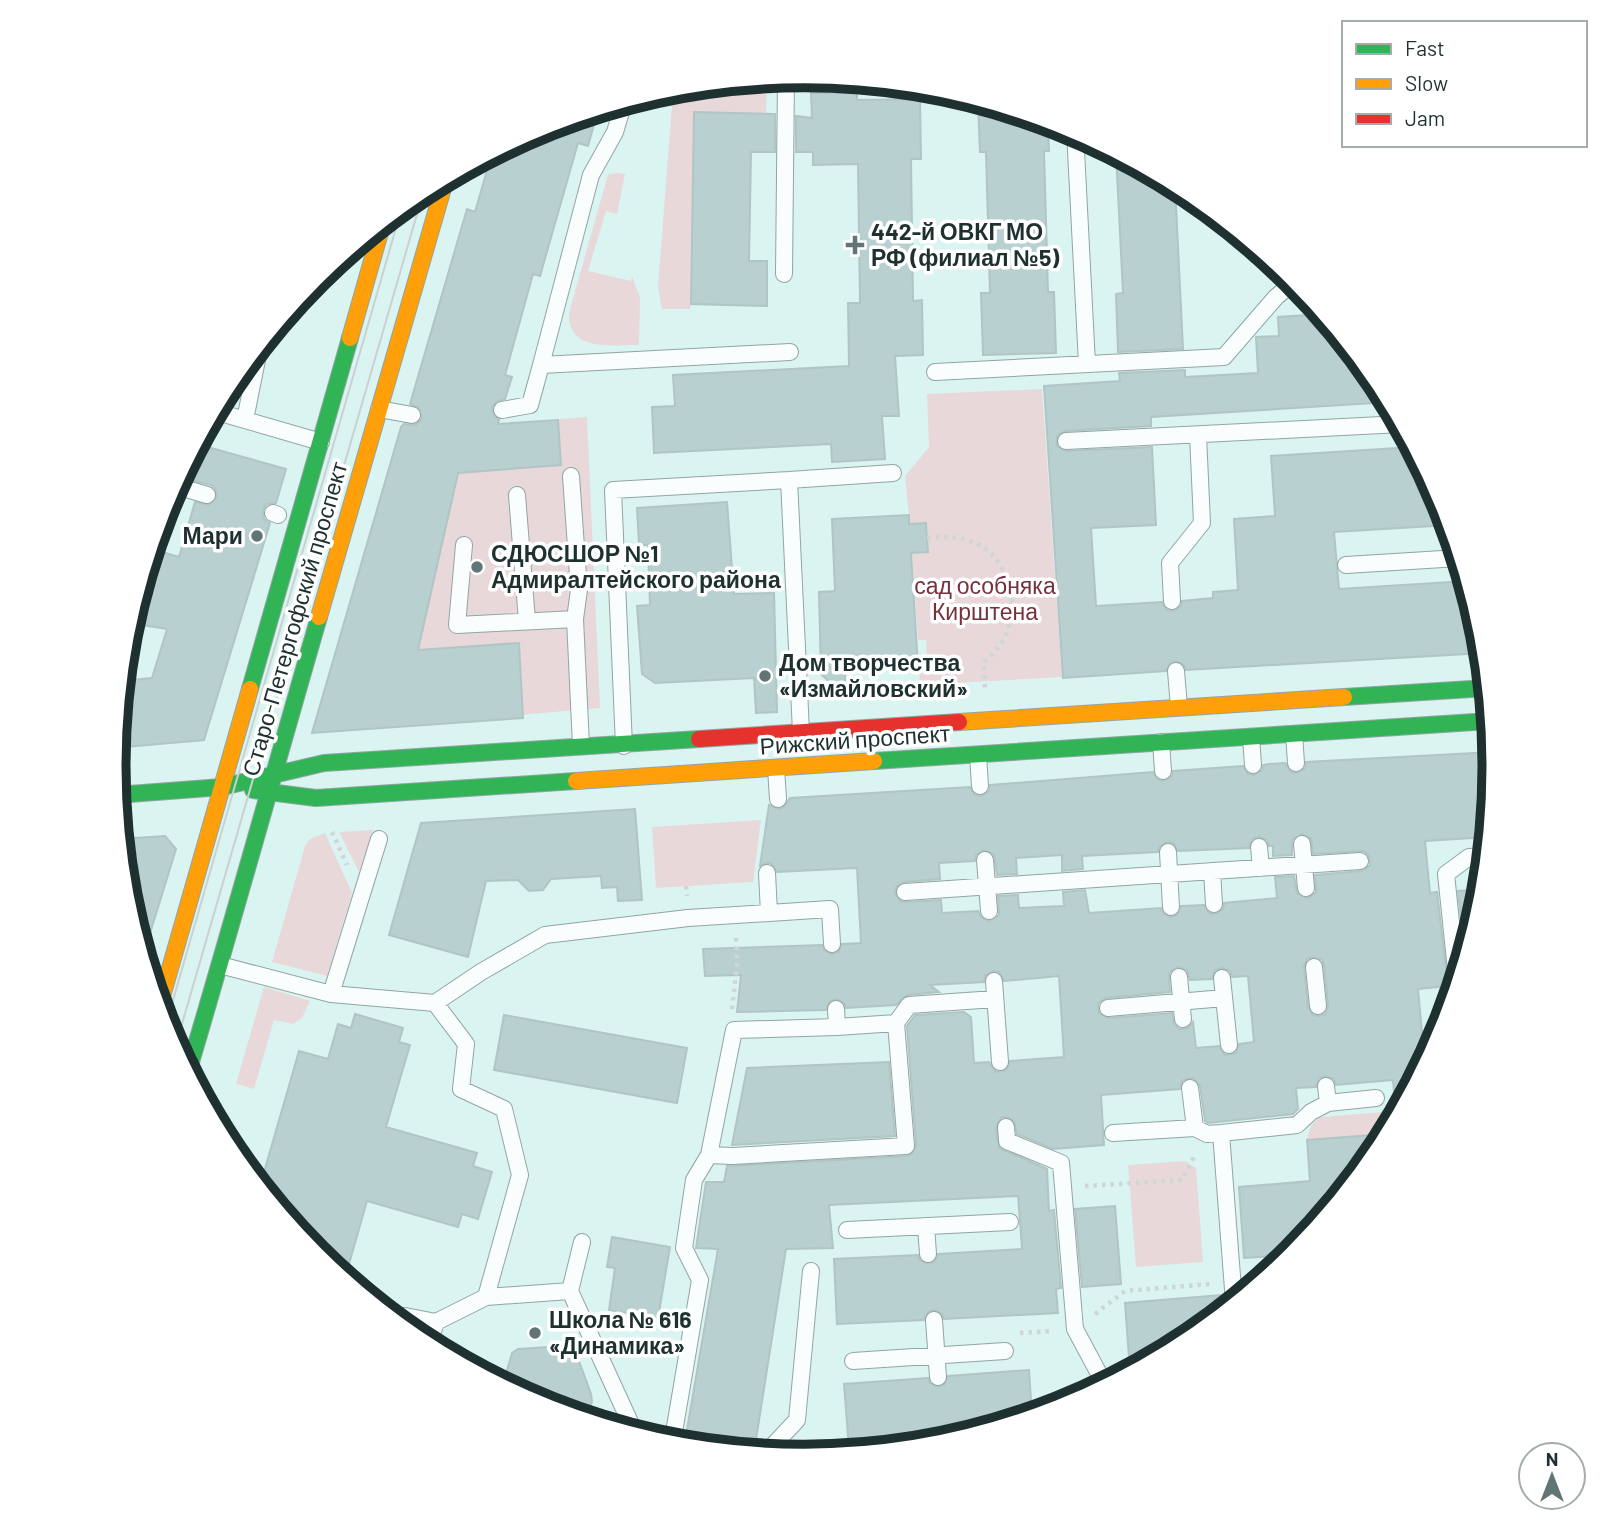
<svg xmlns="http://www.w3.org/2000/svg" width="1608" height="1532" font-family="Barlow,sans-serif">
  <rect width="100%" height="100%" fill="#daf4f2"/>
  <!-- green -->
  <path fill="#e9d8d9" d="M767,79L766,113H694L691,304L690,309H662L658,287L673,92L671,88Z
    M618,173L625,174L617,214L606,211L588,271L631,281L632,276L640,298L639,345C613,345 567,352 569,313L607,178L609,174Z
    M1042,389L1062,677L920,685L919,661L927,660L926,640H918L912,554L929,553L927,523L910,524L905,476L929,447L927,394Z
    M587,417L600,708L321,732L314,724L401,427L498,424Z
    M761,820L753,882L656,888L652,827Z
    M373,830L359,872L339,832Z
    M325,833L352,893L327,976L272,962L305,846L310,839Z
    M264,987L310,1001L302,1018L293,1024L274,1020L254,1089L236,1084Z
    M1396,1111V1116L1387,1134L1307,1140C1309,1129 1311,1123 1321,1117Z
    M1185,1161L1196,1168L1203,1262L1136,1267L1128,1165Z"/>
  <!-- building -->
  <path fill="#b8d0cf" stroke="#b1c5c4" stroke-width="2" fill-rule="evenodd" d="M811,93H857V100L920,99L921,159H911L913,301L922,300L923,355L895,356L899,416H882L885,459L832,462L831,444L654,453L652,407L675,406L673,375L849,366L848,303H860L858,164L813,165V152H796V116L812,118Z
    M978,101L1048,122L1049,151H1044L1048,292H1054L1056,353L983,355L981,293H990L986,152H980Z
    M598,110L588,146L578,143L540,276L533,274L505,375L512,377L505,399L496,402L492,407L494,416L499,420L498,424L558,420L561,465L458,473L418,650L519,643L523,718L312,733L401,427L404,424L416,425L422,418L419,408L410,404L467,209L475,212L492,153L540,128Z
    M694,112L775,114V152H751L749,261H767V306L691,304Z
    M1116,153L1175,185L1183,349L1118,352L1116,294L1123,293Z
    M1322,314L1379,383L1389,402L1151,417V426L1065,431L1057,436V446L1066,451L1152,447L1156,525L1091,528L1096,606L1162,602L1167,610L1173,611L1181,606L1182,601L1213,598V592L1238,590L1234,519L1275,516L1271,456L1413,447L1442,502L1449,525L1334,532L1339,589L1466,581L1482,632L1484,653L1186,670L1184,665L1176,661L1170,663L1166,671L1063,678L1044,386L1120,381L1119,373L1185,370V377L1258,373L1256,337L1279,336L1278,317Z
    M197,444L286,469L276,503L267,504L263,510L264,519L270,523L204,740L115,748L122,681L152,678L167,629L129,623L152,549L179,557L195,502L209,505L217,497L215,488L211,485L179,477Z
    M727,502L734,594L774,593L777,712L756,713L754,678L655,683L642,674L637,606L650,605L648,545H639L637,508Z
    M909,515V524L926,523L928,552L911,553L918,667L845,671V697L821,674L819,592L835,591L832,519Z
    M1493,752L1495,766L1488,837L1425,841L1430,893L1437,892L1448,986L1418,989L1422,1033L1441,1032L1396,1116L1393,1080L1336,1085L1334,1079L1325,1076L1319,1078L1316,1087L1296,1088L1298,1109L1293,1114L1208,1123L1205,1121L1200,1086L1193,1078L1183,1080L1180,1089L1101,1095L1104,1145L1053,1149L1017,1134L1014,1121L1006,1117L1001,1118L996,1128L999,1148L1047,1169L1049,1211L1054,1210L1061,1288L1056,1289L1058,1313L944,1319L942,1314L934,1310L928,1312L924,1320L837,1324L834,1259L918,1255L920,1260L928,1264L934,1262L938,1254L1022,1249L1020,1221L1018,1196L829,1205L833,1248L786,1249L754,1452L690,1445V1441H685L718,1249L696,1248L706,1182H724L727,1166L907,1156L912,1154L916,1145L907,1026L915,1015L964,1012L971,1017L974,1063L989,1062L996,1072L1006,1070L1010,1061L1064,1057L1059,976L1004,981L999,972L993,971L985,976L984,982L930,985L939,992L908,995L896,1005L846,1008L844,1003L836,999L830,1001L826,1010L737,1012L741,975L705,976L703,949L822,945L824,950L832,954L838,952L842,944L861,943L857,868L777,872L771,863H766L760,866L769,805L779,809L784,807L790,798L970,787L975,795L981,796L989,791L990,785L1153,772L1158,780L1164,781L1172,776L1173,771L1243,766L1248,774L1254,775L1262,770L1263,765L1269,764L1285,763L1291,772L1297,773L1305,768L1306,762ZM1302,834L1311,839L1313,854L1364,851L1369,856L1370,865L1361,871L1315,875L1316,892L1308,898L1297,893L1294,876L1275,877L1277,898L1224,903L1223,909L1215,914L1209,913L1204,905L1181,906L1177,915L1171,917L1163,913L1161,908L1089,913L1085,890L1063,892L1064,906L1019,908L1018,895L998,896L999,915L989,921L981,917L978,911L942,913L941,900L905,902L900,901L895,893L896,887L904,882L940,879L939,863L975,861L976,855L984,850L994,855L997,875L1017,874L1016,858L1062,855V871L1083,869L1082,856L1158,852L1159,847L1167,842L1173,843L1178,851L1227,849L1249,848L1252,839L1259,837L1267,840L1269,846H1273V856L1292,855V840ZM1314,957L1322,960L1324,966L1328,1006L1325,1014L1320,1016L1313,1015L1308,1007L1304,967L1307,959ZM1177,967L1187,970L1190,980L1212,979L1215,970L1222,968L1230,971L1232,977L1248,976L1254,1042L1239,1044L1236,1053L1225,1055L1219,1046L1196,1048L1193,1022L1188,1028L1179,1029L1174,1024L1172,1013L1109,1018L1099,1013L1098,1004L1106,998L1170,992L1169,973Z
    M635,809L642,900L618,901L617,887L602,888L601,876L551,879L543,890L529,891L518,880L486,881L468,957L389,935L421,823Z
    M165,836L176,849L143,956L126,900L120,839Z
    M1483,889L1481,901L1465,955L1458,891Z
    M355,1014L403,1028L399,1042L410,1045L386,1127L477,1153L473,1166L492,1172L478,1219L462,1214L458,1227L367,1201L345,1278L315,1254L260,1186L299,1051L328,1059L338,1024L351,1028Z
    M504,1015L687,1048L677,1103L494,1070Z
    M889,1062L895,1136L732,1145L747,1068Z
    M1387,1134L1378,1150L1292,1255L1244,1258L1239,1187L1310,1181L1307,1140Z
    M1115,1206L1121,1284L1082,1287L1075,1209Z
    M612,1237L670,1247L658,1318L609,1310L615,1268L607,1267Z
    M1221,1295L1222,1312L1187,1341L1130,1371L1125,1303Z
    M564,1346L571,1348L576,1353L591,1394L592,1402L589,1409L579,1416L539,1404L503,1384L512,1353L518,1349Z
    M1029,1370L1032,1415L944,1442L849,1449L844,1384L928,1378L930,1383L938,1387L944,1385L948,1376Z"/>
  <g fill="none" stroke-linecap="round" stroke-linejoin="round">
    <!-- lane casing -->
    <g stroke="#91a5a4" stroke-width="18">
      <path id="lane" d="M1075,131L1087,364
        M784,274L786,77
        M541,365L591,175L615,132L624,102
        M935,372L1224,357L1276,297L1295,281
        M379,409L412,415
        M502,410L530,405L541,365L790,352
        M214,411L321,442
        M245,420L260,345
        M1066,441L1401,424
        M571,476L579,590L575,619L581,746
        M789,480L893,473
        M517,495L527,621
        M273,513L278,515
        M156,536L158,535L172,491L180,487L207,495
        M464,545L457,625L575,619
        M1346,565L1459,558
        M1172,601L1170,563L1202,523L1198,435
        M1176,671L1179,707
        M1294,734L1296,763
        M1251,737L1253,765
        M1161,742L1163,771
        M624,746L613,490L789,480L801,732
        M978,755L980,786
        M776,768L778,799
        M1302,844L1306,888
        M1259,847L1261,868
        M1168,852L1171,907
        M985,860L989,911
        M1212,871L1214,904
        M905,892L1360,861
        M769,913L830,909L832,944
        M220,965L331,994L435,1003L481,972L545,935L688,918L769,913L767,873
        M1314,967L1318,1006
        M1179,977L1183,1019
        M1222,978L1229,1045
        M1457,980L1446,874L1469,857L1486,856
        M994,981L1000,1062
        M331,994L379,839
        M1108,1008L1224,998
        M837,1027L896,1023
        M1190,1088L1195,1128L1207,1134L1221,1133
        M1328,1103L1376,1098
        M1006,1127L1007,1141L1061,1163L1075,1329L1105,1385
        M1113,1133L1195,1128
        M709,1155L733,1156L906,1146L896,1023L909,1005L995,999
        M926,1226L928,1254
        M847,1230L1010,1222
        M570,1291L635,1433
        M486,1297L570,1291L582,1242
        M1234,1302L1221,1133L1297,1125L1311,1112L1328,1103L1326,1086
        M390,1316H405L436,1322L486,1297L520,1175L504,1109L461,1089L466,1044L435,1003
        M934,1320L938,1377
        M429,1345L436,1322
        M853,1361L1005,1351
        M672,1444L700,1280L684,1248L694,1180L709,1155L734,1030L837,1027L836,1009
        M766,1453L797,1420L811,1271"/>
    </g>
    <!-- fast casing -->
    <g stroke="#91a5a4" stroke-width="18">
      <path id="fast" d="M250,689L350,338
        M1344,697L1487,688
        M874,761L1490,721
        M253,790L316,798L576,781
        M116,795L222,787L324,763L699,739
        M188,1072C233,921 275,769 319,617"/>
    </g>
    <!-- slow casing -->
    <g stroke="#91a5a4" stroke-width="18">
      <path id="slow" d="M350,338L383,222
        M319,617L446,178
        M959,722L1344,697
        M576,781L874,761
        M159,1007L250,689"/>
    </g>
    <!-- jam casing -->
    <g stroke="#91a5a4" stroke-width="18">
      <path id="jam" d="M699,739L959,722"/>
    </g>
    <!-- path -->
    <path stroke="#ced6d6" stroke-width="4.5" stroke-dasharray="3.5 5" stroke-linecap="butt" d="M927,538C942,537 956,536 970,541C1008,553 1021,604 1005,637C1000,647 992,655 984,662L985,688
      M332,832L347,865
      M686,886L687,896
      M732,1009L737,964L736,937
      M1085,1186L1182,1180L1196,1153
      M1095,1314L1125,1291L1211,1284
      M1020,1333L1053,1331"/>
    <!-- lane -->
    <use href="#lane" stroke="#f9fdfd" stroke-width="16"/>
    <!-- fast -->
    <use href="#fast" stroke="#30b455" stroke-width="16"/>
    <!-- slow -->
    <use href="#slow" stroke="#ff9f0a" stroke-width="16"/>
    <!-- jam -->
    <use href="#jam" stroke="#e5322d" stroke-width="16"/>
    <!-- tram -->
    <path stroke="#cad1d1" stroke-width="2" d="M165,1028L402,207
      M175,1048L424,190"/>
  </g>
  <!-- markers -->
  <g fill="#607574" stroke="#fff" stroke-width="2.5">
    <path d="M851.5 234.5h7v7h7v7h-7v7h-7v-7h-7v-7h7z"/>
    <circle cx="257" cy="536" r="7"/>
    <circle cx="477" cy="567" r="7"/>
    <circle cx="765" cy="676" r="7"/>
    <circle cx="535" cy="1333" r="7"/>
  </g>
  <g text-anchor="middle" stroke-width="7" stroke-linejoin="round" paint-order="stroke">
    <!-- poi labels -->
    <g font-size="23" font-weight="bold" fill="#1e3030" stroke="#fff" text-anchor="start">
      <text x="871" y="240">442-й ОВКГ МО<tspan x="871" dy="26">РФ (филиал №5)</tspan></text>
      <text x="243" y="544" text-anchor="end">Мари</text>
      <text x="491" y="562">СДЮСШОР №1<tspan x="491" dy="26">Адмиралтейского района</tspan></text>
      <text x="779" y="671">Дом творчества<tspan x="779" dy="26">«Измайловский»</tspan></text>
      <text x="549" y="1328">Школа № 616<tspan x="549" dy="26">«Динамика»</tspan></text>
    </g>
    <!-- park labels -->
    <g font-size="23" fill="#76323c" stroke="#fff">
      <text x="985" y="594">сад особняка<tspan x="985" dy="26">Кирштена</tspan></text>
    </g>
    <!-- street labels -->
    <g font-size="23" fill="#1e3030" stroke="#fff">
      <text transform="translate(295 619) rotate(-74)" y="8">Старо-Петергофский проспект</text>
      <text transform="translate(855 740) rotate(-4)" y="8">Рижский проспект</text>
    </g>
  </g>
  <!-- crop -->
  <path d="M0 0H1608V1532H0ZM126 766a678 678 0 1 1 1356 0a678 678 0 1 1-1356 0Z" fill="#fff" fill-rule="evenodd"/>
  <path fill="none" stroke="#1e3030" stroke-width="9" d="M126 766a678 678 0 1 1 1356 0a678 678 0 1 1-1356 0Z"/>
  <!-- legend -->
  <rect x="1342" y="21" width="245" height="126" fill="#ffffff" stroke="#a5acac" stroke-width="2"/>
  <rect x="1356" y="44" width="35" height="10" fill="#30b455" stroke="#a5acac" stroke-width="2"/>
  <text x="1405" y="56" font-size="21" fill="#1e3030">Fast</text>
  <rect x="1356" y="79" width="35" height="10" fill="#ff9f0a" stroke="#a5acac" stroke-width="2"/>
  <text x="1405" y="91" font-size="21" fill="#1e3030">Slow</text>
  <rect x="1356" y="114" width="35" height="10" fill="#e5322d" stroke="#a5acac" stroke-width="2"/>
  <text x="1405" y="126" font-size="21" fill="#1e3030">Jam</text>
  <!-- north arrow -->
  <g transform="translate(1552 1476)"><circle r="33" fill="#ffffff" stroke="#a5acac" stroke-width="2"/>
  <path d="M0-5L12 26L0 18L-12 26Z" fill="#607574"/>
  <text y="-10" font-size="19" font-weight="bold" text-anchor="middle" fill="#1e3030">N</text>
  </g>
</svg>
